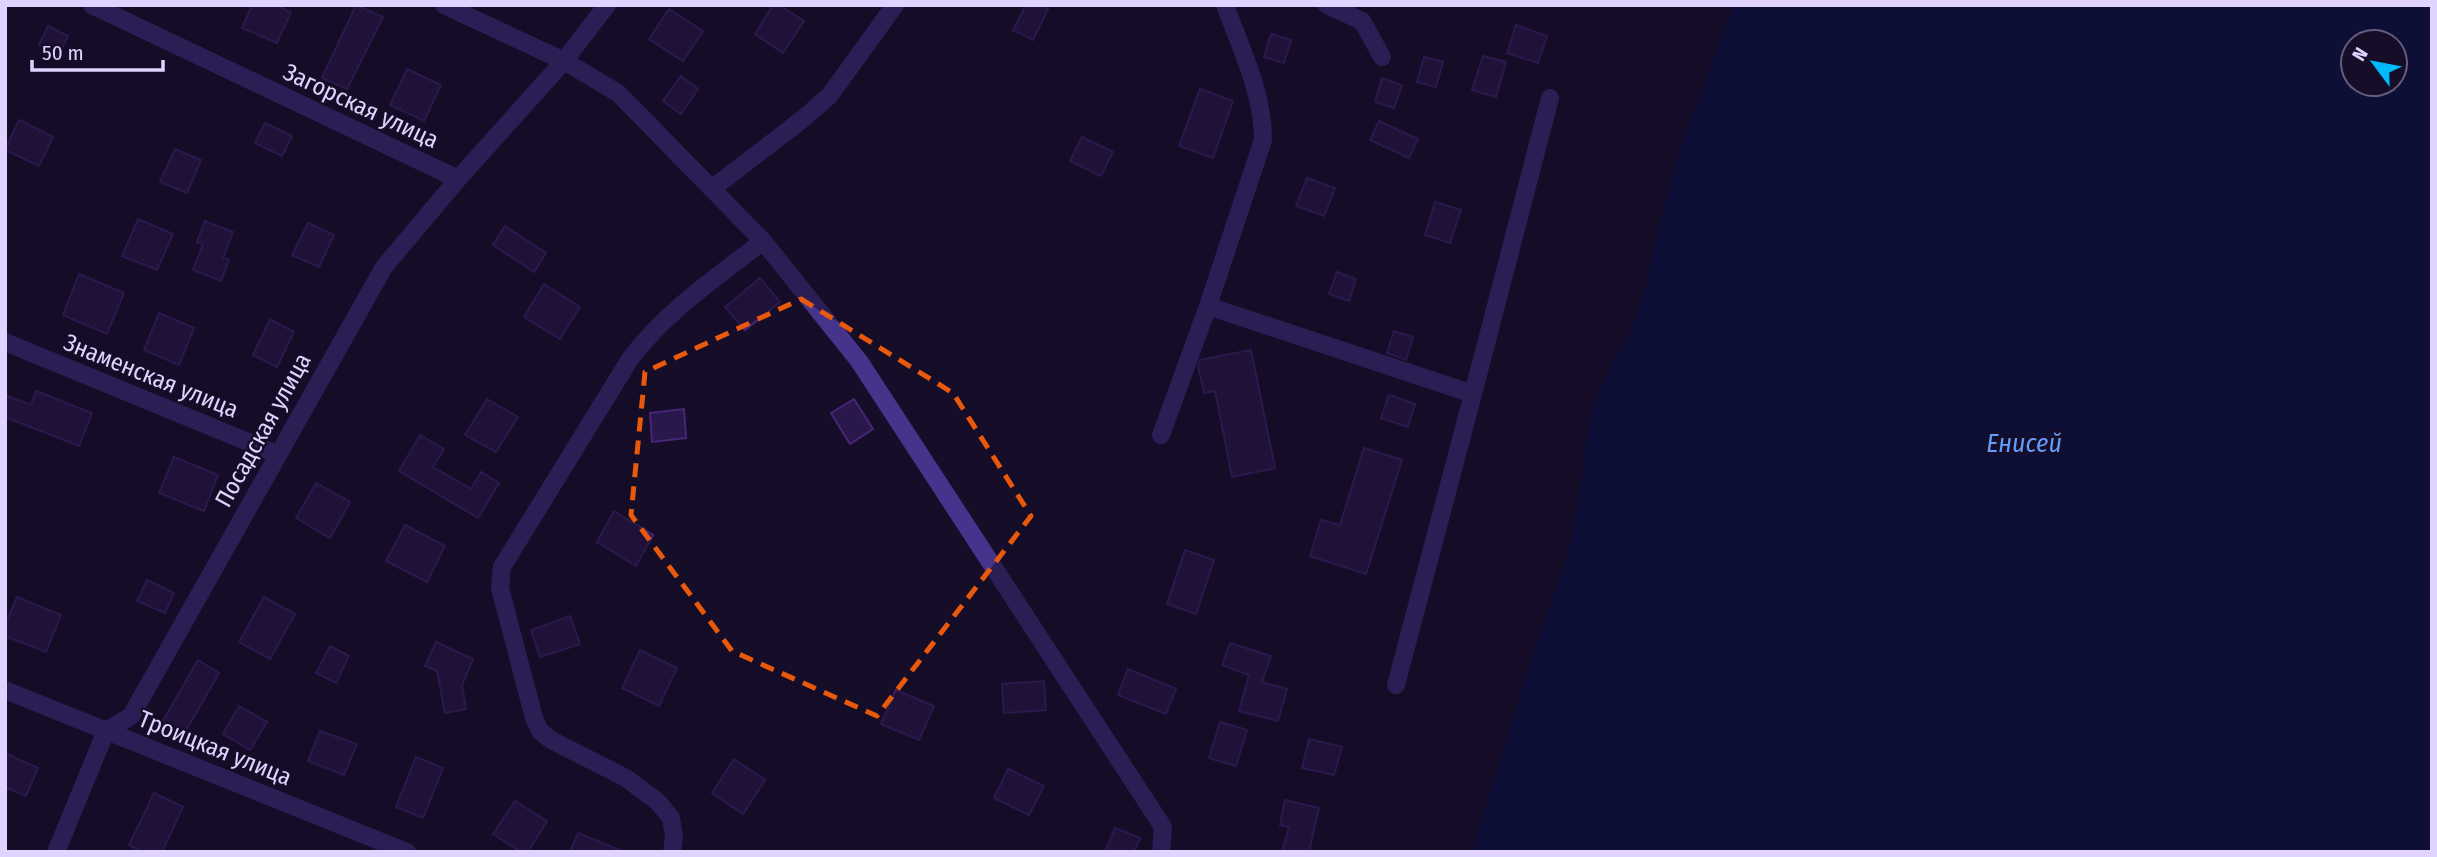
<svg xmlns="http://www.w3.org/2000/svg" width="2437" height="857" font-family="'Fira Sans Condensed',sans-serif">
  <rect width="100%" height="100%" fill="#160d28"/>
  <!-- water -->
  <path fill="#041249" fill-rule="evenodd" d="M1734,5H2432V852H1472L1534,651L1568,555L1581,486L1588,427L1594,404L1614,359L1630,333L1637,313L1648,279L1655,242L1680,149ZM2353,42H2395V84H2353Z"/>
  <!-- building -->
  <path fill="#2a174b" stroke="#452679" stroke-width="2" d="M252,5H275L291,12L277,43L242,28Z
    M356,5L383,17L347,89L322,78Z
    M773,5H779L804,21L783,53L755,34Z
    M1026,5H1040L1048,9L1033,40L1013,30Z
    M669,9L703,31L683,61L649,39Z
    M1516,25L1547,36L1538,63L1507,53Z
    M48,26L68,36L59,55L39,45Z
    M1271,34L1291,40L1284,63L1264,57Z
    M1483,56L1506,62L1496,97L1472,90Z
    M1424,57L1443,62L1436,87L1417,82Z
    M407,69L441,85L424,121L390,105Z
    M681,76L698,89L681,114L663,101Z
    M1382,78L1402,85L1394,108L1375,102Z
    M1200,89L1233,101L1213,158L1179,146Z
    M19,120L53,137L39,166L5,150Z
    M1379,121L1418,139L1409,158L1370,140Z
    M265,123L292,136L282,156L255,143Z
    M1082,137L1113,152L1101,176L1070,161Z
    M175,149L201,160L187,193L160,182Z
    M1307,178L1335,188L1324,216L1296,206Z
    M1435,202L1461,210L1450,243L1425,235Z
    M138,219L173,234L157,270L122,256Z
    M205,221L233,232L223,258L229,260L221,281L193,270L203,244L197,242Z
    M308,223L334,235L319,267L292,255Z
    M505,226L546,253L534,272L493,245Z
    M1337,272L1356,279L1349,301L1329,294Z
    M79,274L124,293L107,334L63,315Z
    M760,278L780,302L745,330L725,307Z
    M544,284L580,307L560,339L524,317Z
    M159,313L194,328L179,365L144,350Z
    M270,319L294,332L277,367L253,355Z
    M1394,331L1413,337L1406,360L1387,353Z
    M1251,350L1275,468L1232,477L1215,391L1204,393L1198,366L1200,360Z
    M36,391L92,413L79,446L5,417V395L31,405Z
    M1389,395L1415,404L1408,427L1381,418Z
    M487,399L518,417L496,452L465,435Z
    M854,399L873,429L850,444L831,413Z
    M684,409L686,438L652,442L650,413Z
    M420,435L444,449L433,467L471,489L481,472L499,483L478,518L399,471Z
    M1364,448L1402,460L1366,574L1310,556L1321,520L1340,525Z
    M174,457L218,475L204,511L159,493Z
    M316,483L350,502L330,538L296,518Z
    M614,511L653,535L636,566L597,542Z
    M405,525L445,546L427,582L386,561Z
    M1185,550L1214,560L1196,614L1167,604Z
    M147,580L174,593L165,613L137,601Z
    M17,597L61,615L46,652L5,636V625Z
    M264,597L295,614L270,659L239,642Z
    M570,616L580,644L540,657L531,630Z
    M436,642L473,659L462,685L466,709L445,713L437,671L425,666Z
    M1230,643L1271,656L1262,682L1287,689L1278,721L1239,711L1249,675L1222,665Z
    M330,646L349,656L336,683L316,673Z
    M640,650L677,668L659,706L622,688Z
    M198,660L219,673L181,739L160,726Z
    M1128,669L1176,689L1166,714L1118,695Z
    M1044,681L1046,710L1004,713L1002,684Z
    M896,690L934,706L919,740L881,724Z
    M239,706L267,722L250,750L223,734Z
    M1220,722L1247,730L1236,766L1209,758Z
    M320,731L357,744L344,775L308,761Z
    M1309,739L1342,747L1334,775L1302,768Z
    M5,753L38,768L26,796L5,787Z
    M416,757L443,768L423,818L396,807Z
    M734,759L765,780L743,814L712,793Z
    M1008,769L1044,786L1029,815L994,798Z
    M154,793L183,807L162,852H143L129,845Z
    M1285,800L1319,808L1309,852H1282L1289,827L1280,825Z
    M515,801L547,821L528,852H521L493,834Z
    M1115,828L1140,838L1134,852H1105Z
    M578,833L622,851V852H570Z"/>
  <g fill="none" stroke-linecap="round" stroke-linejoin="round">
    <!-- minor -->
    <path stroke="#45338c" stroke-width="18" d="M92,5L458,179
      M444,5L564,61L618,93L763,241C716,278 666,311 630,359L502,567L500,588L534,718L540,731L551,740L626,778L658,802L671,818L674,837L672,852
      M1225,5C1241,49 1263,92 1263,140L1208,306L1473,394L1550,98
      M1327,5L1362,21L1382,57
      M713,188L804,118L830,95L895,5
      M763,241L859,361L1163,827L1161,852
      M5,342L277,454
      M1161,435L1208,306
      M1396,685L1473,394
      M5,690L407,852
      M56,852L106,731L131,716L384,267L458,179L564,61L607,5"/>
  </g>
  <!-- marked area -->
  <path d="M0 0H2437V857H0ZM801,299L953,393L1031,516L877,716L732,651L631,515L645,372Z" fill="#160d28" fill-opacity=".55" fill-rule="evenodd"/>
  <path fill="none" stroke="#e8590c" stroke-width="5" stroke-dasharray="14 9" stroke-linejoin="round" d="M801,299L953,393L1031,516L877,716L732,651L631,515L645,372Z"/>
  <g text-anchor="middle" stroke-width="5" stroke-linejoin="round" paint-order="stroke">
    <!-- street labels -->
    <g font-size="24" fill="#e0d3ff" stroke="#160d28">
      <text transform="translate(361 106) rotate(25)" y="8">Загорская улица</text>
      <text transform="translate(151 376) rotate(22)" y="8">Знаменская улица</text>
      <text transform="translate(263 430) rotate(-61)" y="8">Посадская улица</text>
      <text transform="translate(215 748) rotate(22)" y="8">Троицкая улица</text>
    </g>
    <!-- water labels -->
    <g font-size="26" font-style="italic" fill="#619cff" stroke="#160d28">
      <text x="2024" y="452">Енисей</text>
    </g>
  </g>
  <!-- border -->
  <rect width="2437" height="857" fill="none" stroke="#e0d3ff" stroke-width="14"/>
  <!-- north arrow -->
  <g transform="translate(2374 63) rotate(302)"><circle r="33" fill="#160d28" stroke="#675c7e" stroke-width="2"/>
  <path d="M0-5L12 26L0 18L-12 26Z" fill="#00bafe"/>
  <text y="-10" font-size="19" font-weight="bold" text-anchor="middle" fill="#e0d3ff">N</text>
  </g>
  <!-- scale -->
  <path d="M32 60v10h131v-10" fill="none" stroke="#e0d3ff" stroke-width="3.5"/>
  <text x="42" y="60" font-size="21" fill="#e0d3ff" stroke="#160d28" stroke-width="5" paint-order="stroke">50 m</text>
</svg>
